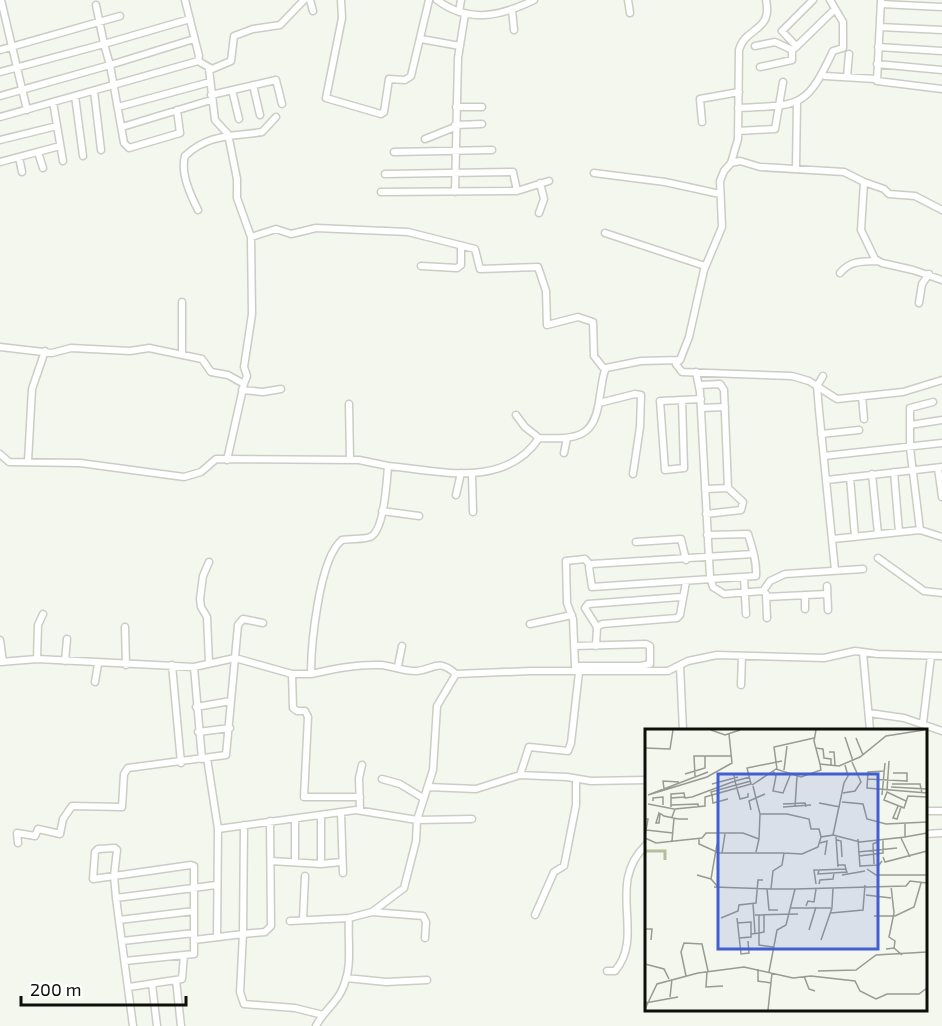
<svg xmlns="http://www.w3.org/2000/svg" width="942" height="1026" font-family="'Exo 2',sans-serif">
  <rect width="100%" height="100%" fill="#f4f7ee"/>
  <g fill="none" stroke-linecap="round" stroke-linejoin="round">
    <!-- minor casing -->
    <g stroke="#cbcdc5" stroke-width="9">
      <path id="minor" d="M1,0L27,110
        M310,0L313,11
        M341,0L342,18L326,98L381,114L384,112L389,79L405,80L411,76L429,0
        M437,0C469,24 501,16 534,0
        M628,0L630,13
        M881,0L877,81L942,89
        M881,4L942,7
        M96,5L104,44L190,19
        M512,10L514,30
        M459,12L461,0
        M880,27L942,30
        M421,39L460,46
        M755,46L775,42L792,50V60L760,67
        M796,46L782,31L813,0
        M878,47L942,51
        M795,48L835,9
        M0,50L120,16
        M198,61L212,69L231,61L234,36L253,29L280,25L304,0
        M877,64L942,70
        M209,69L215,120L228,134L237,179V198L251,237L252,314L244,367L247,376L244,384
        M0,72L104,44L110,65L0,96
        M825,76L876,79
        M847,77L849,54
        M253,85L260,115
        M232,90L239,119
        M94,91L101,150
        M211,95L276,80L282,104
        M75,96L83,156
        M53,102L63,161
        M118,107L210,82
        M456,107H482
        M738,108C800,105 806,109 833,51L843,48V22L830,0
        M177,110L180,133L129,148L124,143L110,65L194,39
        M0,117L198,61L199,56L185,0
        M702,122L700,99L739,92
        M455,125L482,124
        M122,127L211,100
        M738,131L775,129L783,82
        M425,139L455,127
        M0,140L57,126
        M38,152L43,168
        M394,152L492,150
        M19,157L22,172
        M0,162L60,146
        M731,163L740,161L760,167L844,172L864,182L861,230L875,259L882,263L913,270L942,280
        M796,168L797,101
        M594,173L665,182L720,194
        M385,174L513,172L517,191
        M864,182L884,189L889,194L915,196L942,210
        M381,192L517,191L549,181
        M455,192L458,58L465,14
        M198,210C191,196 180,173 185,156C209,133 233,137 262,132L276,117
        M539,213L544,199L540,183
        M605,233L705,266
        M251,237L276,229L291,234L316,228L408,232L475,249L480,269L538,267L546,291L547,325L578,317L593,322L594,356L605,370
        M421,266L457,268L461,265V246
        M840,273C851,260 861,262 878,261
        M182,302V355
        M919,303L922,284L929,274
        M0,347L52,353L71,348L130,351L149,348L202,359L211,372L228,375L244,384L227,460
        M680,360L676,364L682,372L792,376L809,381L837,399L903,392L942,380
        M696,372L700,392L710,577L713,587L724,594L763,591L770,581L785,574L863,569
        M823,376L817,386L819,410L835,570
        M699,385L720,384L724,390L728,488
        M242,390L263,392L281,389
        M862,396L864,419
        M682,400L684,468L665,470L660,401H662L701,399
        M599,403L635,394L641,395L640,427L633,474
        M349,404L350,460
        M701,408L725,407
        M516,415L525,427L539,438
        M910,425L942,420
        M821,434L859,430
        M564,453L567,438
        M0,454L9,462L80,463L184,477L201,472L216,459L359,460L388,466
        M824,456L942,443
        M28,461L32,389L45,351
        M938,468L942,497
        M894,472L899,532
        M472,474L473,512
        M872,474L878,534
        M850,477L855,537
        M827,480L942,467
        M705,489L728,488L743,502L741,510L706,514
        M456,495L461,473
        M382,511L419,516
        M920,530L910,448V408L933,402
        M707,535L748,534C752,547 757,562 756,576L592,587L589,567L592,564L753,554
        M833,539L920,530L942,537
        M636,542L681,539L686,560
        M878,558L924,591L942,593
        M744,578L746,614
        M827,586L828,610
        M766,594L767,618
        M805,595V609
        M766,597L827,594
        M530,624L572,615
        M125,627L126,665
        M597,627L585,608L588,604L681,597
        M0,640L3,662
        M574,646L646,644L650,646V664L640,666H575L573,619L567,603L566,561L585,559L590,565
        M596,646L597,627L602,624L677,618L680,615L686,582
        M863,653L870,730
        M37,659L38,625L43,614
        M65,661L67,639
        M0,662L37,659L194,667L235,658L292,674H311
        M209,663L207,617L201,607L200,599L203,576L209,562
        M172,665L181,763
        M398,666L402,646
        M680,666L683,730
        M194,667L202,759
        M292,674L293,708L297,711H305L308,717L304,797H360
        M456,674L531,671H668L688,661L717,655L824,658L855,651L878,654L942,656
        M95,682L98,664
        M741,685L742,656
        M196,707L231,701
        M869,713L904,718L942,731
        M923,723L931,656
        M198,732L230,728
        M207,758L218,829L217,937
        M520,775L529,747L568,751L571,743L579,672
        M382,779L400,784L423,798
        M428,787L476,789L520,775L567,777L591,781L646,780
        M360,810L359,778L362,765
        M926,811H942
        M341,813L343,873
        M321,817V864
        M244,825L243,934L265,932L271,926L270,821
        M218,829L356,810L417,820L472,819
        M926,834L942,833
        M18,843L17,833L35,836L38,829L60,834L63,819L72,806L122,807L124,774L128,768L226,755L238,625L243,619L263,623
        M271,861L321,864L341,862
        M295,862V819
        M116,898L216,885
        M372,912L423,916L426,922L425,938
        M535,915L554,872L564,866L576,805V779
        M119,920L194,911
        M303,920L305,876
        M290,921L349,918
        M194,940L243,934L240,992L244,1004L295,1008L323,1015
        M122,941L194,933
        M125,961L194,954V866L191,865L93,879L95,852L98,849L115,848L117,850L114,876L116,898L133,1026
        M607,971H615C646,935 605,884 646,845
        M346,978L386,982L427,980
        M176,980L181,1026
        M152,984L157,1026
        M129,987L182,979L184,955
        M316,1026C322,1013 335,1004 341,992C354,966 347,944 349,918L372,912L404,888L416,841L417,820L433,770L437,706L456,674C438,658 435,669 417,671C406,672 392,666 381,665C357,664 334,669 311,674C311,645 319,558 342,540C351,538 362,540 370,537C384,532 387,480 388,466C440,471 505,489 539,438C578,439 595,439 600,395C602,386 602,376 606,368L641,361L680,360L689,337L704,270L722,227L720,181L724,171L731,163L738,139L739,50C745,27 773,32 766,0"/>
    </g>
    <!-- minor -->
    <use href="#minor" stroke="#fff" stroke-width="6"/>
  </g>
  <!-- overview -->
  <g transform="translate(645 729)">
    <rect width="282" height="282" fill="#f4f7ee"/>
    <path fill="none" stroke="#b5bd9c" stroke-width="3" d="M0,122H20V131"/>
    <path fill="none" stroke="#989a93" stroke-width="1.5" d="M66,1L80,6L95,1M171,1L169,12L175,35L194,37L215,28L241,7L279,1M200,8L208,32M211,9L218,26M0,19L25,20L28,1M170,19L178,20L179,29L186,30V36M184,23H189L190,36M132,40L129,18L169,9M139,41L142,17M128,42L131,47L128,62L138,64L146,44M240,42L223,43L222,59L282,64M63,43L3,66L62,48L87,34L84,5M248,44H262V53M40,45L60,39V27M89,46L90,52L105,48M50,47L49,27H87M222,50L262,52M67,55L93,48M247,55H275L277,64M107,56L131,40L156,48L176,41L175,35M108,57L115,85L114,110M246,58L282,60M19,60L18,52L34,53M242,61L244,32M103,64V68L95,70L91,56L106,52M198,64L210,62L216,53L207,33M237,66L240,34M26,69V65L39,64L40,69L47,68L90,52L91,56L66,63L67,66L106,55L102,39L137,32M8,72V69L18,68V76M261,72L242,63L239,71L259,79L263,67L282,68M197,73L218,75L222,90L241,95L282,93M174,74L195,78M3,75L29,80M138,75L160,74L161,78M26,76L53,75V79M253,77L248,89L252,90L256,78M26,78V69L40,68M138,78L166,76M150,78L152,47M106,81L104,72L120,65M15,85L14,94H11L14,84L15,85H16L19,87L33,90H43M115,85H142L164,90L166,100H174L176,108M27,88L30,80L60,77V68L67,66L68,74L83,70M0,90H3L0,107M1,101L28,104M188,106L215,113L260,108V95M191,108L193,138M260,108L282,104M0,109L11,114L57,109L61,104H98L114,110L111,123M256,109L265,128M54,110V115L74,124H139M213,110L215,138M192,111L196,112L197,128M27,112L29,89M175,114L182,112L180,126M213,123L252,119M77,124L80,105M214,127L238,124V110M238,128L240,133L282,122M229,135L228,115L232,113M193,136H200V137L201,140V141L202,143L173,145L174,141L201,140M215,137L234,136L237,132M222,140L231,146H282M52,146L66,150L73,158M197,146L220,142M66,150L72,115M171,155L169,141H173M174,155L175,151L188,150L189,144M246,157L249,184L244,208L250,212L249,219M69,158L126,160M122,160L124,181H133M150,160L261,157L265,152L282,154M221,166L246,169M108,174L110,205M161,177L163,172L169,173L171,160M187,178L188,159M146,179H187L176,211M186,184L218,181L220,156M110,186L153,185M114,186V204L119,203V185M229,187H250L269,178L276,154M76,189L93,182L94,176L111,174L113,151H118M92,189L96,225L104,224L103,212M92,194L106,193V208L94,209M0,200H7L6,211M164,201L171,178M106,205L114,204V216L128,218M241,220L249,219L257,226M0,235L19,240L24,250M113,240V252L126,254M173,242L211,241L231,226L282,223M62,243L61,258L78,257M124,243L132,201L141,196L150,160H126L128,142L137,136L139,124L157,125L173,118L176,108L188,106L199,54L203,47L200,36M41,247L36,223L39,214L57,215L63,242M159,247L164,260L170,262M25,268L27,250M0,274L33,268M0,280L12,255L53,244L99,238L148,249L166,247L210,252L215,262L231,270L242,265H274L282,259M123,281L127,244"/>
    <path fill="#415fd1" fill-opacity="0.15" stroke="#415fd1" stroke-width="3" d="M73,45H233V220H73Z"/>
    <rect width="282" height="282" fill="none" stroke="#0e0e0b" stroke-width="3"/>
  </g>
  <!-- scale -->
  <path d="M21 996v9h165v-9" fill="none" stroke="#0e0e0b" stroke-width="3"/>
  <text x="30" y="996" font-size="18" fill="#0e0e0b" stroke="#ffffff" stroke-width="4.5" paint-order="stroke">200 m</text>
</svg>
